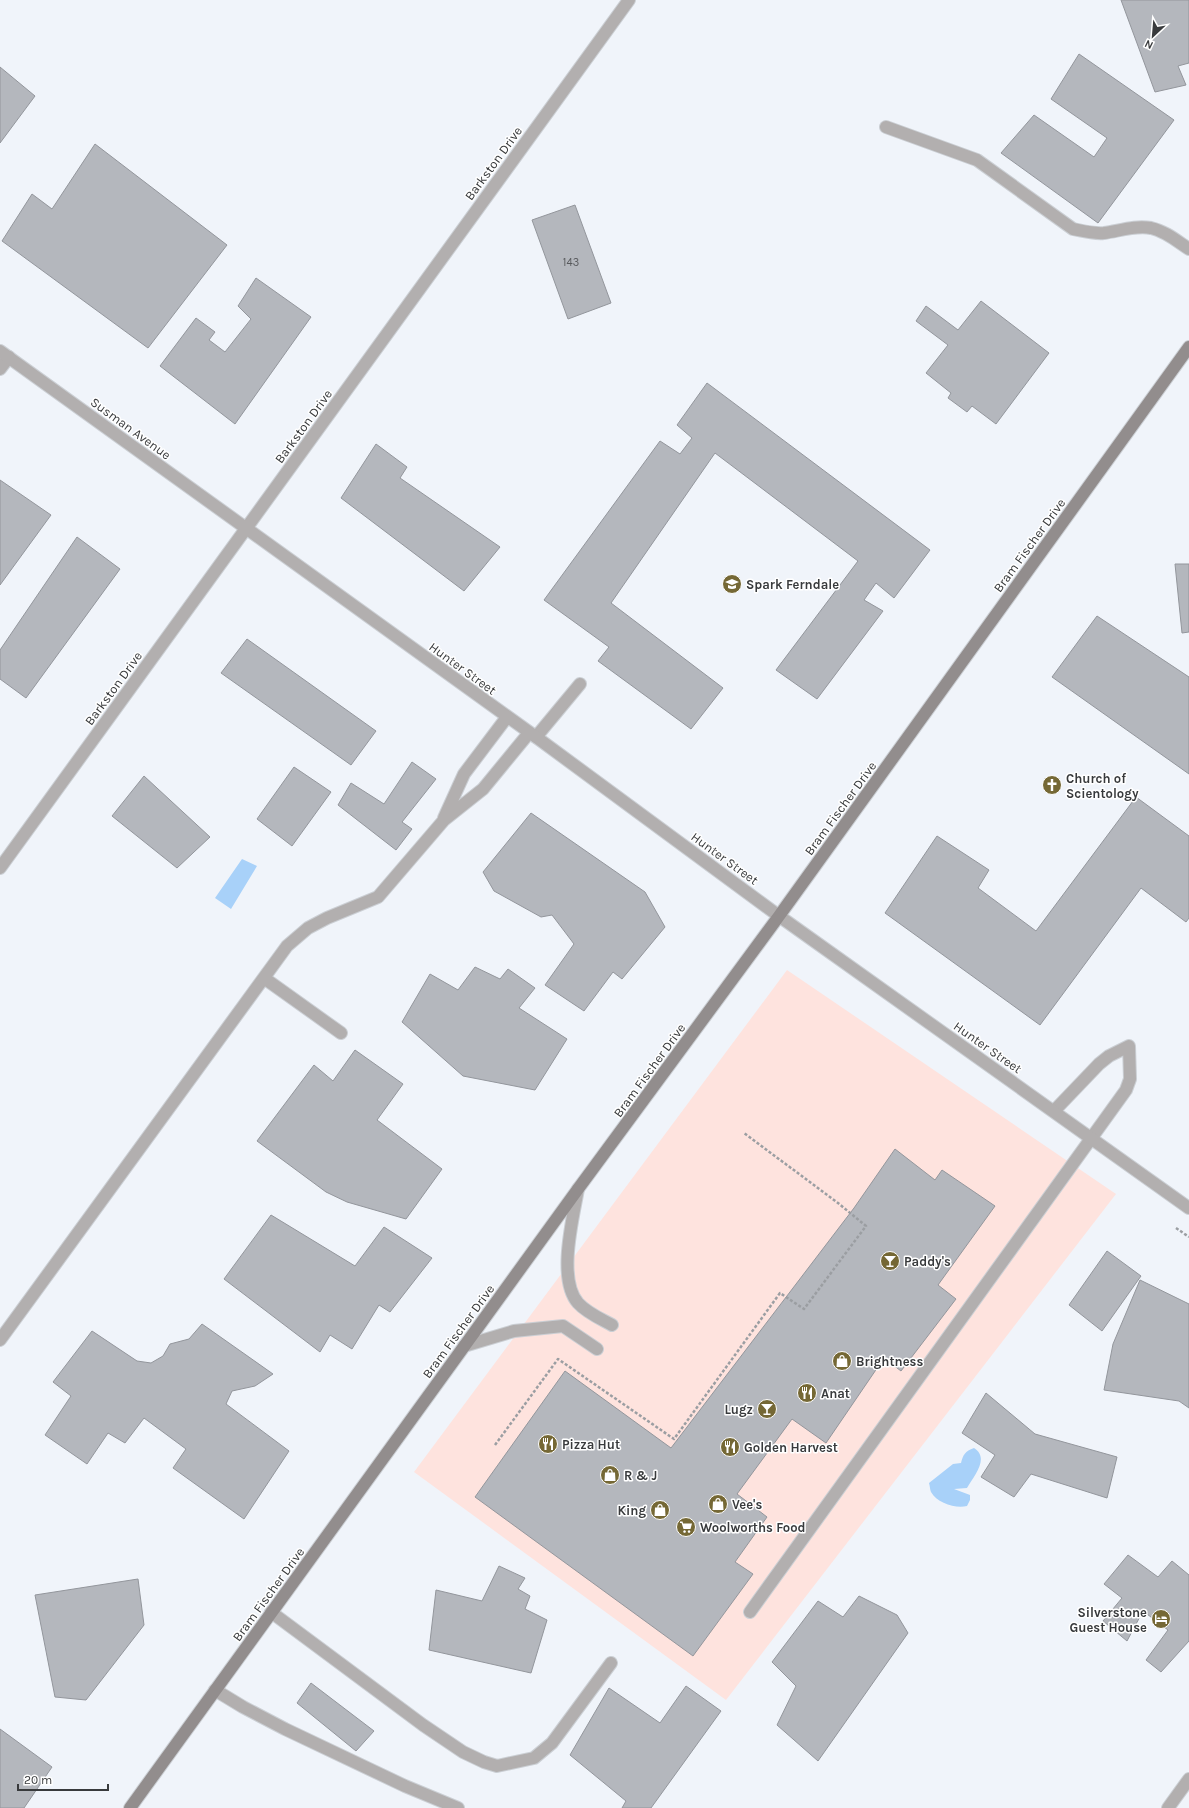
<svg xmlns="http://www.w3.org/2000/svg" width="1189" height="1808" font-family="Karla,sans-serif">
  <rect width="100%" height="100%" fill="#f0f4fa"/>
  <!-- commercial -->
  <path fill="#fee3de" d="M787,970L1116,1194L726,1700L414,1472Z"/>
  <!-- water -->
  <path fill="#a8d1f9" d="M242,859L257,866L231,909L215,898Z
    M974,1448C990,1458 974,1476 967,1488L954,1489L970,1495V1500L967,1506C956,1509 937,1503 931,1492C930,1490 930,1486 929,1483L953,1464L961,1463C963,1455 965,1451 974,1448Z"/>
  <!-- building -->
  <path fill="#b4b7bd" stroke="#93969c" d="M1121,0H1189V63L1178,66L1186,85L1155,92Z
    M1079,54L1174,120L1098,223L1001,153L1034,115L1094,157L1107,138L1051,99Z
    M0,67L35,96L0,143Z
    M95,144L227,245L148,348L2,241L32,194L52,209Z
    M575,205L611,303L568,319L532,220Z
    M256,278L311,317L235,424L160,366L196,318L215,332L209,340L225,352L251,319L238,306Z
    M981,301L1049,353L996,424L972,406L967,412L948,398L951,393L926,373L948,345L916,321L926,306L958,330Z
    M707,383L930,550L894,598L876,583L864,600L883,611L817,699L776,670L858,561L715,453L611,603L723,688L691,729L598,661L609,647L544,600L660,441L680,454L692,438L677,425Z
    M376,444L407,467L400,478L500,547L464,591L341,498Z
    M0,480L51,515L0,585Z
    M77,537L120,569L26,698L0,679V650Z
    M1175,564H1189V632L1182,633Z
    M1097,616L1189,677V774L1052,677Z
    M247,639L376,731L351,765L221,673Z
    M412,762L436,779L402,822L412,829L396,850L338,805L351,783L384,804Z
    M294,767L331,792L292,846L257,819Z
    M144,776L210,837L177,868L112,816Z
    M1136,797L1189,836V918L1186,922L1141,888L1040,1025L885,913L937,836L989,870L978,888L1036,931Z
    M531,813L645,892L665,927L622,979L613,972L584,1011L545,985L574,944L552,915L541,917L494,891L483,872Z
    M475,967L500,979L508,969L535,988L519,1008L567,1039L535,1090L463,1076L402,1022L430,974L458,990Z
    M355,1050L403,1084L377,1120L442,1169L406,1219L347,1202L326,1192L257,1141L314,1065L333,1081Z
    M895,1149L935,1180L942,1170L995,1206L938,1285L956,1299L901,1371L884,1358L826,1443L792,1419L737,1494L767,1517L735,1562L753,1574L693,1656L475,1497L565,1371L671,1448L854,1208Z
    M271,1215L355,1266L384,1227L432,1258L390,1312L379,1305L352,1349L330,1335L320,1352L224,1279Z
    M1107,1251L1141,1276L1102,1331L1069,1305Z
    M1140,1280L1189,1304V1408L1179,1401L1104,1390L1113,1344Z
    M202,1324L273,1374L255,1386L232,1391L226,1404L289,1451L244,1519L173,1468L186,1449L144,1418L125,1443L108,1433L87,1464L45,1435L71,1396L53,1382L92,1331L137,1361L151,1363L163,1356L170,1344L189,1339Z
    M986,1393L1035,1434L1117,1457L1107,1498L1031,1474L1014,1497L981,1477L995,1455L962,1433Z
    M1128,1555L1158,1577L1172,1561L1189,1575V1641L1161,1672L1146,1660L1168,1630L1143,1611L1127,1641L1103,1621L1122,1598L1104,1584Z
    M499,1566L525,1578L518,1589L530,1596L525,1609L547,1620L531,1673L429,1650L436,1590L482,1601Z
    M138,1579L144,1625L86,1700L55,1697L35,1595Z
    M859,1596L897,1615L908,1633L818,1761L777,1725L796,1686L772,1662L818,1601L843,1617Z
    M311,1683L374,1731L356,1751L297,1703Z
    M686,1686L721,1711L651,1808H622L626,1801L570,1755L609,1688L660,1723Z
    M0,1729L52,1767L24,1808H0Z"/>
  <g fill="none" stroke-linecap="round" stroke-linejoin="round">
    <!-- lane casing -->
    <g stroke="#cbcfd4" stroke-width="14">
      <path id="lane" d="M886,127L977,160L1073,229C1083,231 1093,234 1104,233C1119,231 1135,225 1151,228C1165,231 1177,241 1189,249
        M0,369L9,357
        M536,737L580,684
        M578,1189C573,1218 557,1279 578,1303C587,1313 601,1319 612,1325
        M464,1346L514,1331L563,1326L597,1349
        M271,1612L423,1725L463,1752L484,1762L497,1766L534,1758L552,1743L611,1663
        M750,1612L1126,1090L1130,1079L1129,1046L1109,1056L1099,1064L1054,1111
        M215,1690L243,1707L285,1729L405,1786L458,1808"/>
    </g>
    <!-- street casing -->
    <g stroke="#cbcfd4" stroke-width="14">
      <path id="street" d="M0,351L536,737L779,916L1189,1208
        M444,818L464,774L507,717
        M0,868L629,0
        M264,978L341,1033
        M0,1340L287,946L308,928L327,918L378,897L444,820L483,789L529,733
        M1168,1808L1189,1779"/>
    </g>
    <!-- secondary casing -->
    <g stroke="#cbcfd4" stroke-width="14">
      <path id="secondary" d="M130,1808L578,1189L779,916L1189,347"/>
    </g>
    <!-- path -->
    <path stroke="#9b9ea2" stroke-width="2.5" stroke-dasharray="3 2" stroke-linecap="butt" d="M1176,1228L1189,1237
      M495,1445L558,1359L674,1439L780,1293L804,1309L866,1226L838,1203L744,1133"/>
    <!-- lane -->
    <use href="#lane" stroke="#b2afaf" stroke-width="12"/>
    <!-- street -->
    <use href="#street" stroke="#b2afaf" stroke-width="12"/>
    <!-- secondary -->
    <use href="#secondary" stroke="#928d8d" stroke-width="12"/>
  </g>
  <!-- icons -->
  <defs>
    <g id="school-disc" transform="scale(1)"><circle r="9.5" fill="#756835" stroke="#fff"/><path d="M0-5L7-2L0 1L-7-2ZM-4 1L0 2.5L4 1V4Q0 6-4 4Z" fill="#fff"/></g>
    <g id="church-disc" transform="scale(1)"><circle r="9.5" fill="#756835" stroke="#fff"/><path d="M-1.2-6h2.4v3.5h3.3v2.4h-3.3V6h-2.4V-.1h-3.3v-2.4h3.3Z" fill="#fff"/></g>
    <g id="bar-disc" transform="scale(1)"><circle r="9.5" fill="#756835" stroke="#fff"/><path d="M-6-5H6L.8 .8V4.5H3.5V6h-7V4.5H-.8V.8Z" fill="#fff"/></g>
    <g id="shop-disc" transform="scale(1)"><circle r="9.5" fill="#756835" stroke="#fff"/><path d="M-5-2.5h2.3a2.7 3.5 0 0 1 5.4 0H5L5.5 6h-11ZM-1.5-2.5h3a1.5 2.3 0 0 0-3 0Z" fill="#fff"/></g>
    <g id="restaurant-disc" transform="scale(1)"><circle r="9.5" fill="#756835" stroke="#fff"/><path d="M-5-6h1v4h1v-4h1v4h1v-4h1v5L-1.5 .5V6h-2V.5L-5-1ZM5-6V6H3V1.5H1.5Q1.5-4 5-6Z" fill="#fff"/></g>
    <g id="supermarket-disc" transform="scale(1)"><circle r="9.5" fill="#756835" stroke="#fff"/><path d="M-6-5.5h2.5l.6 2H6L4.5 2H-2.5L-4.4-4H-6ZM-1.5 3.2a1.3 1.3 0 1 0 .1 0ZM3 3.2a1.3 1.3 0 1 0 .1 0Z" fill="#fff"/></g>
    <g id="hotel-disc" transform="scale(1)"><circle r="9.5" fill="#756835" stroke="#fff"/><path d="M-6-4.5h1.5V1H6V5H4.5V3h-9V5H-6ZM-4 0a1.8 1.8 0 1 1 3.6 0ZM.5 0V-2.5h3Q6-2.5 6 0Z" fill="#fff"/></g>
  </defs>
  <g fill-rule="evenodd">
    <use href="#school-disc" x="732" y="584"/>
    <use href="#church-disc" x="1052" y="785"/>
    <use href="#bar-disc" x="890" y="1261"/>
    <use href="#shop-disc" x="842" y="1361"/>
    <use href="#restaurant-disc" x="807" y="1393"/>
    <use href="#bar-disc" x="767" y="1409"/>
    <use href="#restaurant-disc" x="548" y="1444"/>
    <use href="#restaurant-disc" x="730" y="1447"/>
    <use href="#shop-disc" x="610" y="1475"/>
    <use href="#shop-disc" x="718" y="1504"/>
    <use href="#shop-disc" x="660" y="1510"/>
    <use href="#supermarket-disc" x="686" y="1527"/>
    <use href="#hotel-disc" x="1161" y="1619"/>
  </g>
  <g text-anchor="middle" stroke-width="3" stroke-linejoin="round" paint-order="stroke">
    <!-- number labels -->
    <g font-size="11" fill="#57595c">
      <text x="571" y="266">143</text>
    </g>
    <!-- street labels -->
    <g font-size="13" fill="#383a3c" stroke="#fff">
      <text transform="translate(493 163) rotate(-54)" y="5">Barkston Drive</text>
      <text transform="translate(303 426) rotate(-54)" y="5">Barkston Drive</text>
      <text transform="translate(131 428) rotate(36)" y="5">Susman Avenue</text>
      <text transform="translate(1029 545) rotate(-54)" y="5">Bram Fischer Drive</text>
      <text transform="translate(463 668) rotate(36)" y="5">Hunter Street</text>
      <text transform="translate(113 688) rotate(-54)" y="5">Barkston Drive</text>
      <text transform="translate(840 808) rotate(-54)" y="5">Bram Fischer Drive</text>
      <text transform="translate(725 858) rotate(36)" y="5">Hunter Street</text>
      <text transform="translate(988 1047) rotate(35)" y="5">Hunter Street</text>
      <text transform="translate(649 1070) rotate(-54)" y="5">Bram Fischer Drive</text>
      <text transform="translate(458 1331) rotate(-54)" y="5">Bram Fischer Drive</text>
      <text transform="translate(268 1594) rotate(-54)" y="5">Bram Fischer Drive</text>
    </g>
    <!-- poi labels -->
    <g font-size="13" font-weight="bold" fill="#383a3c" stroke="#fff" text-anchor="start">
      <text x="746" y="589">Spark Ferndale</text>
      <text x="1066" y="783">Church of<tspan x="1066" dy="15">Scientology</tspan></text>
      <text x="904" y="1266">Paddy's</text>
      <text x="856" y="1366">Brightness</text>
      <text x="821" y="1398">Anat</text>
      <text x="753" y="1414" text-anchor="end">Lugz</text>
      <text x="562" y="1449">Pizza Hut</text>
      <text x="744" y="1452">Golden Harvest</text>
      <text x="624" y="1480">R &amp; J</text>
      <text x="732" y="1509">Vee's</text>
      <text x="646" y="1515" text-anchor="end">King</text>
      <text x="700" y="1532">Woolworths Food</text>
      <text x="1147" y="1617" text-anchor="end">Silverstone<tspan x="1147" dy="15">Guest House</tspan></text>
    </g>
  </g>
  <!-- north arrow -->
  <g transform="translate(1153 36) rotate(206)" stroke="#ffffff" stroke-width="3" paint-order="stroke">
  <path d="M0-3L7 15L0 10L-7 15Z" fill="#383a3c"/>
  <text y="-6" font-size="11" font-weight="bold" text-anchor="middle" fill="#383a3c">N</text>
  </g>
  <!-- scale -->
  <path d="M18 1784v6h90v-6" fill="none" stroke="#383a3c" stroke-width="2"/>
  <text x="24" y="1784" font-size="12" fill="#383a3c" stroke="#ffffff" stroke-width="3" paint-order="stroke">20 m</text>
</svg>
